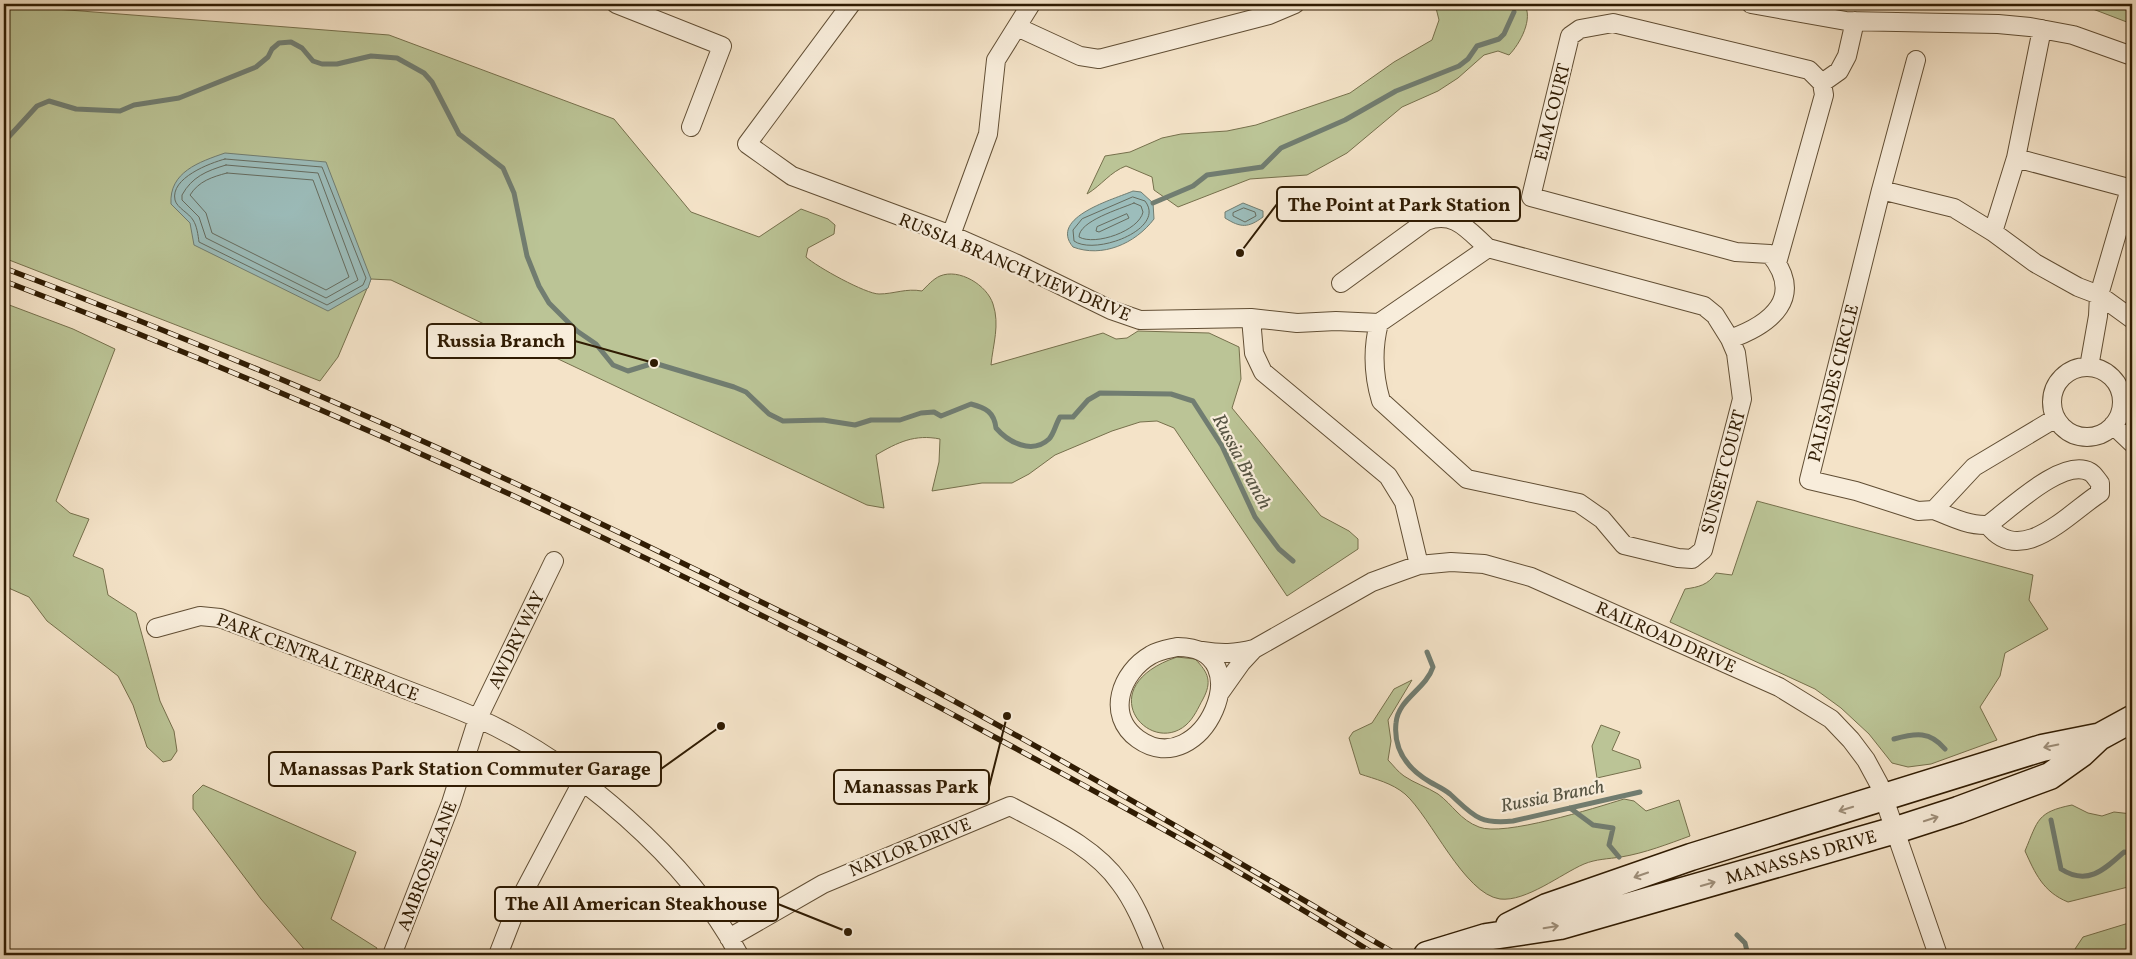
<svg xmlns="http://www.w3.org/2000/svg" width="2136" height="959" font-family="Vollkorn,serif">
  <rect width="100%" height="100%" fill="#f4e3c8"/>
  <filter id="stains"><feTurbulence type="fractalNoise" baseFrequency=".004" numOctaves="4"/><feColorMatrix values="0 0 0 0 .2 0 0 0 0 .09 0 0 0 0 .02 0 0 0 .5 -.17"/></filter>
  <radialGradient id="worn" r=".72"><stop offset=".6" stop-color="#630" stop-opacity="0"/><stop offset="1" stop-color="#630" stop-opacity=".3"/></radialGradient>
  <!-- green -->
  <path fill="#bbc496" stroke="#76704c" d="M1435,4H1459L1481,8L1499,4H1524C1534,18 1520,44 1509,55L1498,51L1484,55L1458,78L1438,91L1402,107L1347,153L1307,175L1250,179L1178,207L1154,190L1152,177L1126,166C1110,172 1102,185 1087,194L1105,156L1130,152L1162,138L1181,134L1227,131L1256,125L1350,93L1394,62L1432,40L1439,20Z
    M2071,4H2132V24L2085,6Z
    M4,5L389,35L614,119L691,212L759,237L801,209L828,219L835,225L834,234L808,248L806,257C817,267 866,294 879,294C894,294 906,288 922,291C927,286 933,279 940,276C959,268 987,285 993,304C1000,325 993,344 991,365L1103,333L1116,339L1127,338L1138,331L1209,333L1239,347L1241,379L1232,408L1321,516L1349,531L1358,539V549L1287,596L1174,428L1157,421L1140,422L1112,431L1055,455L1029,474L1012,483H982L932,491L939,462L940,439C915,434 898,442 876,455L884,508L867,505L391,280L371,279L338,357L320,381L4,258Z
    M4,303L73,329L115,349L56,501L70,513L89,519L73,556L103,569L108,595L136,613L160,701L174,731L177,751L171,760L163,762L147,747L133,705L118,676L47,621L29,597L4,586Z
    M1757,501L2033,575L2029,600L2048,629L2005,653L2000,676L1980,707L1997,740L1931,764L1908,767L1892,763L1869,734L1841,708L1815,689L1670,622L1685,589C1699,587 1708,585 1716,573L1732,575Z
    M1177,657L1195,659C1209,673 1212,682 1203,699C1198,708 1194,718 1186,725C1149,757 1089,687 1177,657Z
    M1412,680L1388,720L1391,741L1388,760C1393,765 1398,772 1404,776C1414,783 1427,787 1438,794C1453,805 1460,820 1479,827C1503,837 1595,808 1624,799L1634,801L1646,811L1679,800L1690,836C1668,844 1645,853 1621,857C1608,859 1596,859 1584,864C1561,874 1526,902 1500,899C1464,894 1431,817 1405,794C1392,783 1375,779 1360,774L1349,738L1353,732L1372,723L1394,689Z
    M1601,725L1620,732L1612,750L1639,760L1641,768L1597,778L1592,746Z
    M203,785L356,852L331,919L377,948L374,955H309L261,899L193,809V795Z
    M2072,805L2088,813L2102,816L2114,812L2132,814V886L2068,902C2043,892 2035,873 2025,851C2038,820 2037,812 2072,805Z
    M2132,922V955H2071L2083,937Z"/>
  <!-- water -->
  <path fill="#9cbdbb" stroke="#717d71" d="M225,153L326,162L371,279L368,288L328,311L194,245L190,223L171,204C169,172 199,162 225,153Z
    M1133,191L1141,192L1153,203L1154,219C1135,244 1102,258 1073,247C1048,217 1115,199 1133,191Z
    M1243,203L1263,211V217C1248,228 1241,228 1225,218V212Z"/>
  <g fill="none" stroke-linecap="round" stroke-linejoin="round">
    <!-- shore -->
    <path stroke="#666c5f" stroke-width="1" d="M225,159L322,167L366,278L363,285L327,305L199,242C198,235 197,226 193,220C189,213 177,208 175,200C170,178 210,163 225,159Z
      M226,165L318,173L358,280L326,298L206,238L199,217L182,200V195C192,177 206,171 226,165Z
      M227,173L313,180L349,277L326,290L212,233L206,213L190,195C199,181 212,177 227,173Z
      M1133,197L1145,201C1167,229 1095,256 1074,241L1073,230L1082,219Z
      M1134,203L1141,206L1143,212C1139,231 1095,246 1079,237C1079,221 1120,209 1134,203Z
      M1244,208L1255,212L1256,216L1245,222L1233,216V213Z
      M1127,214L1129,218L1099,232L1096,231L1097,227Z"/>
    <!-- stream -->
    <path stroke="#717d71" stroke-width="5" d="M4,142L37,106L49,101L76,109L120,111L134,105L179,98L256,67L268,57L272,49L279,43L291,42L302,48L313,61L322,64H337L371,56L397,58L424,73L432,82L459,134L503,168L514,193L527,256L539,286L549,303L577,331L596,344L613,365L628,371L654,363L734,387L746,392L769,414L783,421L823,420L855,425L871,420H900L921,413L934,412L941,416L971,404C986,408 994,412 996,428C1008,442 1032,455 1049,439C1054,434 1056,423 1060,417H1073L1088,400L1100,393L1171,394L1193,401L1222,446L1255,517L1279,549L1293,561
      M1153,203L1193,186L1207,175L1262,167L1281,148L1345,120L1396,91L1459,66L1468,59L1477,46L1499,39L1504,34L1514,12
      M1427,652L1433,667C1426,689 1398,699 1396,723C1393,751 1408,769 1430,782C1437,786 1444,789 1450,794C1473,815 1479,825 1513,821L1640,792
      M1894,739C1916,733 1930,731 1945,749
      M1570,808L1593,825L1613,828L1609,845L1619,857
      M2051,820L2061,869C2087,886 2104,870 2124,852L2132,853
      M1737,935L1745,943L1748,955"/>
    <!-- minor casing -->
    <g stroke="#614e34" stroke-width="20">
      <path id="minor" d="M616,4L722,46L691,127
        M851,4L747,144L792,176L951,235L1017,264L1111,310L1140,320L1251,318L1254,353L1263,372L1388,476L1404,502L1419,565
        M1751,4L1846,21L1998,24L2030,27L2073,35L2132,56
        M1017,27L1080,56L1099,59L1269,15L1295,4
        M1822,83L1839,71L1847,56L1855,21
        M2016,158L2132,189
        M2130,189L2099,295L2132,319
        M1881,190L1916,60
        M1993,232L2016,158L2042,29
        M951,235L988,134L996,60L1031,4
        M1341,283L1426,221C1454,210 1468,230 1488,248
        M1251,318L1297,323L1336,321L1379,323L1488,248L1704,306L1715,315L1730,339L1736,353L1742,399L1703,550L1692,559L1678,558L1624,545L1602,519L1579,503L1467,479L1381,401C1373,374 1372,350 1379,323
        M1730,339C1772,324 1805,297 1770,254L1736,252L1531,197L1570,36L1580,29L1613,23L1809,70L1822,83L1824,95L1777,263
        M2052 402a35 35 0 1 1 70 0a35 35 0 1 1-70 0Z
        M2056,418L1974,467L1934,510L1918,511L1856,491L1809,480L1881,190L1954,208L1993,232L2035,263L2078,287L2099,295L2098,316L2089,367
        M2113,425L2132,443
        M1934,510C1951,517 1969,526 1988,525C2010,509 2063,457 2090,472C2094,474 2097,480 2100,483V493C2069,513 2021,568 1988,525
        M156,628L200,616L220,618C277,639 333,661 389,683C419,695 449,705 477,718C575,762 689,860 739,955
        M1177,647C1264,646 1202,785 1138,739C1105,715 1121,672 1151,655C1159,650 1168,649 1177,647Z
        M1202,651C1221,654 1235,654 1254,649L1372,582L1402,571L1419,565L1451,562L1484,564L1531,577L1779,687L1831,719L1851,740L1866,760L1879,784L1938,955
        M1219,694L1241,663L1254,649
        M729,938L823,884L1010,806C1049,827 1094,846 1120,883C1136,904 1146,931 1156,955
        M392,955L451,803L478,718L554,561
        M498,955L519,901L582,782"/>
    </g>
    <!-- secondary casing -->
    <g stroke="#301c03" stroke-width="29">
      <path id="secondary" d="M1509,926L1547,907L1691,857L2042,748L2097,737
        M1427,955L1486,937L1560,926L1899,829L1958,810L2050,776L2081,754L2099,737L2132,719"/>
    </g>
    <!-- minor -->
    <use href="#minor" stroke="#f8eddb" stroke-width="18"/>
    <!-- secondary -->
    <use href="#secondary" stroke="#f8eddb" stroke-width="26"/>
    <!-- rail casing -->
    <g stroke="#301c03" stroke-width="5.5">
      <path id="rail" d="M4,268C245,359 482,464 713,578C774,609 835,637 895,669C1065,760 1231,858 1398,955
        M4,281C346,412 680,566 1002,741C1128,809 1254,878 1376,955"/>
    </g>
    <!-- rail -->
    <use href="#rail" stroke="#f8eddb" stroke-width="4" stroke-dasharray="11" stroke-linecap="butt"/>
  </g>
  <!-- one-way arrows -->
  <defs><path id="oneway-shaft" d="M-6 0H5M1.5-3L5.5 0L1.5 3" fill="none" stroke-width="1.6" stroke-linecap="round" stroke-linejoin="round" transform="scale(1.25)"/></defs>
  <g stroke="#9e8f7a">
    <use href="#oneway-shaft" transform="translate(2051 746) rotate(168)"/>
    <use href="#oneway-shaft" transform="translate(1846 809) rotate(163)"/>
    <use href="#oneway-shaft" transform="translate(1931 819) rotate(-18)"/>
    <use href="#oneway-shaft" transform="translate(1641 875) rotate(161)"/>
    <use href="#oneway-shaft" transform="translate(1708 884) rotate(-16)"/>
    <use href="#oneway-shaft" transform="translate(1551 927) rotate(-9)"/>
  </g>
  <g text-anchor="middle" stroke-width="4.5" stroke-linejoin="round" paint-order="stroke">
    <!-- street labels -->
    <g font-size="18" fill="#301c03" stroke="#f8eddb">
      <text transform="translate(1552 112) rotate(-76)" y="6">ELM COURT</text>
      <text transform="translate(1015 267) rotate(23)" y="6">RUSSIA BRANCH VIEW DRIVE</text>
      <text transform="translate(1833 383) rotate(-76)" y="6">PALISADES CIRCLE</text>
      <text transform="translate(1723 472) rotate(-75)" y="6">SUNSET COURT</text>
      <text transform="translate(1666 637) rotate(24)" y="6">RAILROAD DRIVE</text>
      <text transform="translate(516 640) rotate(-64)" y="6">AWDRY WAY</text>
      <text transform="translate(318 657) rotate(21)" y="6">PARK CENTRAL TERRACE</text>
      <text transform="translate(910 847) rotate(-22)" y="6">NAYLOR DRIVE</text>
      <text transform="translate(1801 857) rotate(-16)" y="6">MANASSAS DRIVE</text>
      <text transform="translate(427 866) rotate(-69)" y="6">AMBROSE LANE</text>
    </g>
    <!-- water labels -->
    <g font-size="19" font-style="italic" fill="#565443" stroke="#f8eddb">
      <text transform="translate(1243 461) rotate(62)" y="7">Russia Branch</text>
      <text transform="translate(1552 795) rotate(-11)" y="7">Russia Branch</text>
    </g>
  </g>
  <!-- callouts -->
  <path fill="none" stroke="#301c03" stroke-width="2" d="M1240 253L1277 204M654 363L575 341M721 726L661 769M1007 716L989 787M848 932L778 904"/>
  <g fill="#301c03" stroke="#f8eddb" stroke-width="2">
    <circle cx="1240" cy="253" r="5"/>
    <circle cx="654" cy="363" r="5"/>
    <circle cx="721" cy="726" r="5"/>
    <circle cx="1007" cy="716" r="5"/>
    <circle cx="848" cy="932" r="5"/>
  </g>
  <g fill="#f8eddb" stroke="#301c03" stroke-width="2">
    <rect x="1277" y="187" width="243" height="34" rx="5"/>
    <rect x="427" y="324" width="148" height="34" rx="5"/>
    <rect x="269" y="752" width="392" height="34" rx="5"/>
    <rect x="834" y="770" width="155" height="34" rx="5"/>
    <rect x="495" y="887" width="283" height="34" rx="5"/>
  </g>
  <g font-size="19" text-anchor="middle" font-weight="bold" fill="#301c03">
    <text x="1399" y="211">The Point at Park Station</text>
    <text x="501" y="347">Russia Branch</text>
    <text x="465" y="775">Manassas Park Station Commuter Garage</text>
    <text x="911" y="793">Manassas Park</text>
    <text x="636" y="910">The All American Steakhouse</text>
  </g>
  <!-- margin -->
  <rect width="2136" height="959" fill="none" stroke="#f4e3c8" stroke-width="20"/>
  <rect x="5" y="5" width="2126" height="949" fill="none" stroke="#301c03" stroke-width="2.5"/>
  <rect x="10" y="10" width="2116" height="939" fill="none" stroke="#301c03"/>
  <rect width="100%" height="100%" filter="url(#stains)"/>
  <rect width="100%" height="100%" fill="url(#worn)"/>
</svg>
